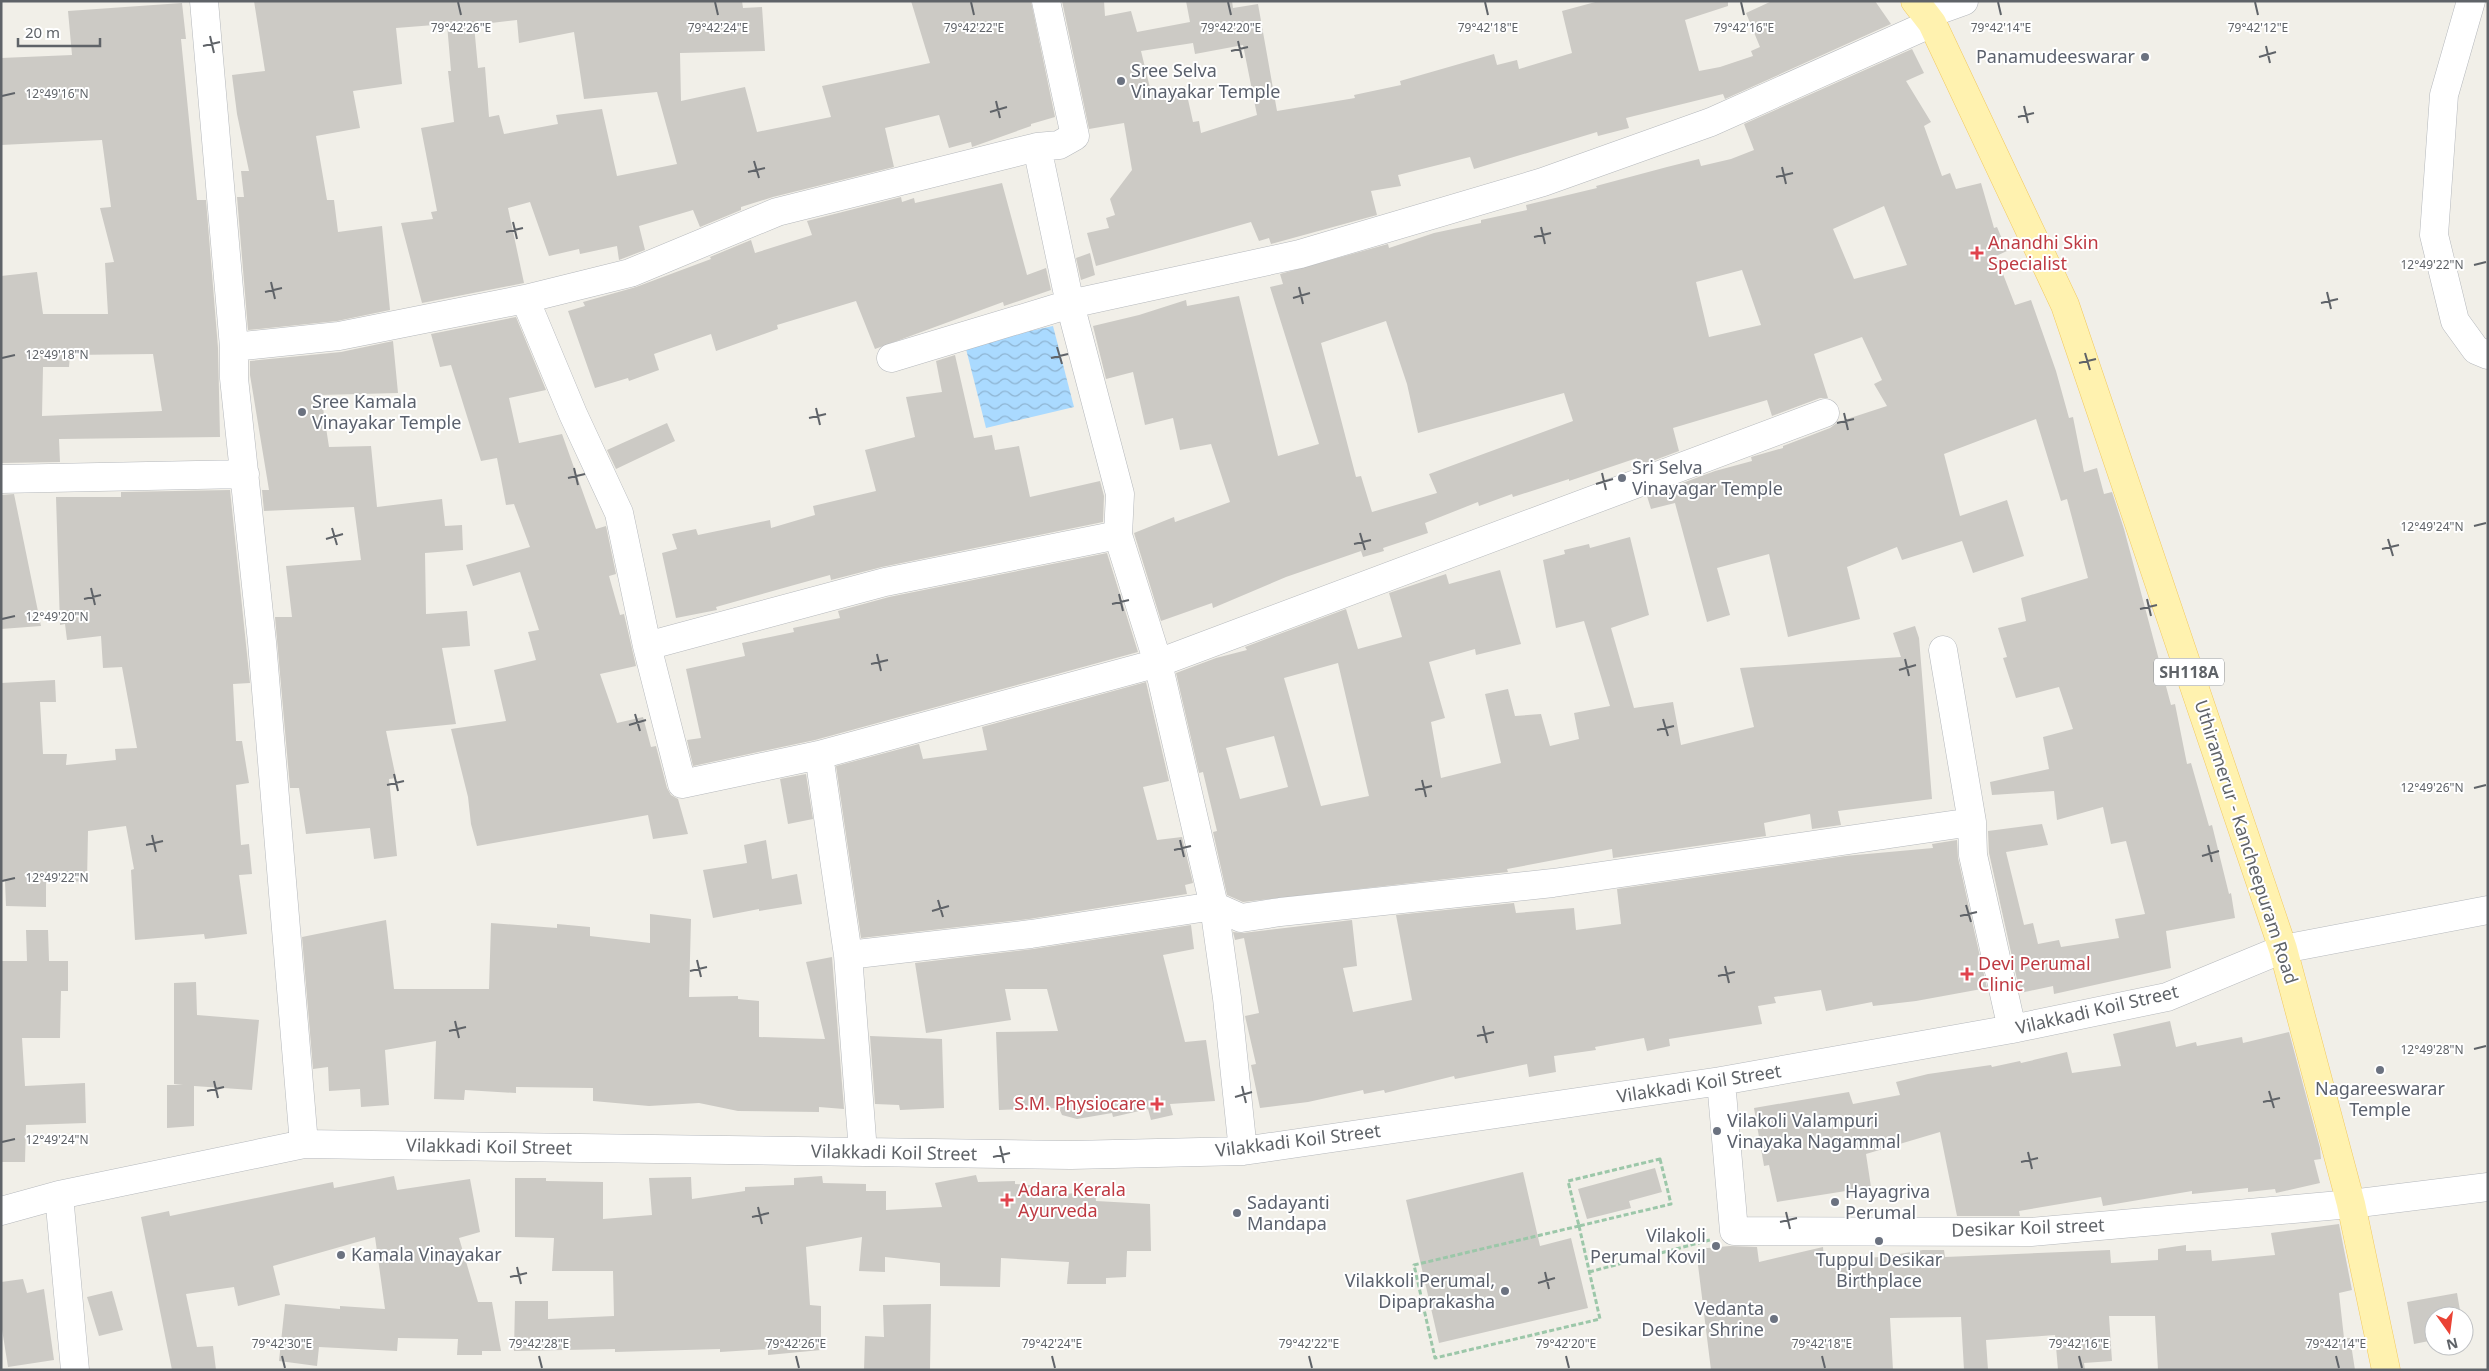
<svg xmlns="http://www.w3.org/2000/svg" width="2489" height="1371" font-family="'Noto Sans',sans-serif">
  <defs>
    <pattern id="water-waves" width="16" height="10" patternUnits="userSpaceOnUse" patternTransform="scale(1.25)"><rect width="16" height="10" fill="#aadaff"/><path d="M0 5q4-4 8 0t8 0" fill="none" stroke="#8eb4d2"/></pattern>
  </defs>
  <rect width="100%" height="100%" fill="#f1efe8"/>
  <!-- water -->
  <path fill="url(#water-waves)" d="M1053,326L1074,407L986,428L965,345Z"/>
  <!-- building -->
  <path fill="#cccac5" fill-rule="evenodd" d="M254,1H742L743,8L762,7L765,51L680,53L681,101L745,87L757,132L831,117L822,86L930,63L911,1H1031L1055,117L1031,124V126L972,147L971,142L949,148L939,115L885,128L894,167L773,197L741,207V210L700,227L693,210L639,226L645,250L619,260L617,246L580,254L579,249L549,256L530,202L508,208L524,283L422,303L401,223L433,219L431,212L437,211L421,128L454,122L448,71H451L447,24L396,28L402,84L353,91L360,128L316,136L327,200H334L338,232L382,226L390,310L337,321L248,330L237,197H244L241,171H249L237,114L232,75L265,71ZM517,20L519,43L574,32L584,99L657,92L677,164L617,176L602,109L556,115L558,124L504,134L499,115L489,117L485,67L478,68L474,25Z
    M1062,1H1104L1105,16L1131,11L1137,32L1190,22L1186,1H1232L1233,8L1258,4L1277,111L1355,98L1354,95L1401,85L1400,81L1494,54L1497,65L1517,60L1519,69L1572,53L1562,11L1599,1H1728V6L1685,20L1699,71L1720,67L1753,56L1751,51L1760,47L1746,13L1772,1H1875L1891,24L1725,99L1723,94L1626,118L1629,128L1598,136L1597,132L1474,169L1470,157L1398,175L1401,186L1371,191L1377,215L1271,244L1269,238L1259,241L1251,222L1096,266L1087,233L1109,228L1106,218L1115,215L1110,199L1132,170L1124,123L1089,129ZM1193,43L1195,54L1243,45L1257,115L1201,133L1199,121L1193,122L1185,86L1151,92L1141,51Z
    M182,3L186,39H181L197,200H206L218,348L220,437L59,439L60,462L1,463V276L37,272L43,314H108L105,263L114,262L100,208L111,207L102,140L1,145V58L72,55L68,11ZM153,354L162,411L42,416L43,367H69L70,355Z
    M1912,49L1924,73L1906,81L1931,122L1924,126L1942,176L1950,173L1956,189L1981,183L1994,228L1997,227L2007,251L1996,256L2015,305L2031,300L2056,371L2069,418L2073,417L2084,472L2097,468L2104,494L2112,492L2124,529L2171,705L2175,704L2187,764L2191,763L2209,826L2212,825L2229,894L2231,893L2235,918L2166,931L2171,968L2054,994L2053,986L2020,993L1989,853L1988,831L2042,824L2048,845L2006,852L2024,925L2033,923L2038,944L2059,940L2061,947L2119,938L2115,919L2145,914L2126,841L2111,844L2103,807L2057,820L2054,791L1992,795L1990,782L2049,769L2043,737L2073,729L2059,687L2016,698L2003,658L2007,657L1998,628L2026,621L2021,598L2088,578L2067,499L2061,501L2036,419L1944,454L1960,516L2007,500L2024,556L1973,573L1962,541L1902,560L1897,547L1847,567L1860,619L1788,637L1769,554L1717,568L1730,615L1707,622L1675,503L1651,509L1647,496L1715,471L1752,461L1751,457L1783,448V446L1830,428L1838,422L1887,406L1874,384L1882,380L1862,337L1814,354L1828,398H1820L1772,416L1767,400L1673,428L1679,451L1639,466L1637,458L1569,481V479L1513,497L1512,494L1479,506L1478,502L1425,523L1428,533L1383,548L1384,551L1363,557L1361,551L1286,577L1213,608L1212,603L1161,621L1134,533L1174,517L1175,522L1230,502L1211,444L1180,450L1173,418L1145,425L1133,372L1106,379L1093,326L1139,315L1186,300L1187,306L1239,296L1278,456L1319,444L1270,287L1283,284L1280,274L1388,244L1389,248L1434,233L1481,223V220L1527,210L1526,205L1597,188L1596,186L1667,167L1699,159L1701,166L1731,159L1754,150L1744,124ZM1884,206L1907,265L1854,279L1833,229ZM1742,270L1761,325L1709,337L1696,282ZM1386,321L1407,384L1418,433L1564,393L1573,421L1429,474L1437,493L1372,512L1361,476L1356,477L1321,343Z
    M1002,183L1027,275L1046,268L1051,290L1004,306L1003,302L875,349L856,301L777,325L778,329L716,351L711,334L654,354L659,370L629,381L628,378L595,388L568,311L585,306L583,302L636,287L711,259L710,257L751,240L755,253L812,235L807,221L901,197L902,202L914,198L915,203Z
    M1090,253L1095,275L1081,280L1076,258Z
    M516,317L546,390L509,398L519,443L562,434L596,529L606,526L616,574L609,576L620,615L624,614L636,666L600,674L617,723L643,717L651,747L656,746L667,788L671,795L678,799L688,834L653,839L648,815L477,846L471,824L468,797L451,729L506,721L494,670L536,660L528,632L539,630L520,572L473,586L466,565L530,547L514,504L506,505L497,458L481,461L451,365L440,367L431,334Z
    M393,341L398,393L321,395L329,447L371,446L377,507L442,499L445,526L462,525L463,550L425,553L426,614L467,611L470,646L442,648L456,724L386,731L396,778L389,779L397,856L374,859L370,828L306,834L299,788H290L275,617H292L286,566L361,560L354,507L264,511L262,490H269L250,375V361L341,352Z
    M955,355L974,438L992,435L995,450L1019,446L1030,497L1100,481L1104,496L1103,522L882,567L831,580L830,575L716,607L717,610L676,618L662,553L677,549L672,534L696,529L698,535L770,520L771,528L815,515L813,506L876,491L865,450L915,437L906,397L942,392L936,361Z
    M667,423L675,441L616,469L607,450Z
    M230,490L250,683L233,684L236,741H242L249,783L236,785L241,845L249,844L252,874L239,875L247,934L205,939L204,934L135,940L131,870L134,869L126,826L88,831L87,882L46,880V907L6,906L5,881H1V683L55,680L56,702H40L43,754H67L66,765L116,760L115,749L137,748L122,667L103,668L101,636L67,640L65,624L60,625L56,497H121V492Z
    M14,494L41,626L1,629V495Z
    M1630,537L1649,615L1611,628L1634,708L1673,702L1681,745L1754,727L1740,668L1901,657L1893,633L1915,626L1919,638L1932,799L1838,811L1841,825L1812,829L1810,814L1764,823L1766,836L1613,858L1612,849L1507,869L1508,872L1243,902L1227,895L1213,832L1217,831L1203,772L1199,773L1176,673L1216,658L1247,650L1245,647L1346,609L1358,649L1402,637L1389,593L1446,574L1449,584L1500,570L1521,644L1476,655L1475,649L1429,662L1445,718L1431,722L1441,778L1501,763L1485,694L1508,689L1515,716L1541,714L1550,746L1579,739L1574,713L1610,706L1584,621L1556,628L1543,560L1565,554L1564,550L1589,544L1590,548ZM1338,663L1369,796L1321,806L1284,678ZM1274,736L1288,787L1240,799L1226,748Z
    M1107,553L1138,652L815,740L693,766L687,740L701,738L686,669L745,656L742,643L794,632L793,628L840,618L838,611L889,597Z
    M1146,682L1169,781L1143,787L1157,840L1182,837L1193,883L1185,885L1187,894L1029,919L861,938L836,766L919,744L923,759L987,750L982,727Z
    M806,774L813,819L788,824L780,779Z
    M766,840L772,879L797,874L802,904L759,911V909L713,918L703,870L747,863L744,845Z
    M1957,840L1958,858L1987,988L1916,1001L1873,1006L1872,1002L1826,1011L1821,990L1774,997L1776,1003L1758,1006L1762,1024L1669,1039L1670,1046L1647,1051L1644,1038L1595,1047L1596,1050L1554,1056L1556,1072L1529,1077L1527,1064L1455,1079L1454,1076L1385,1093L1384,1090L1364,1094L1363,1090L1308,1102L1260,1108L1251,1065L1256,1064L1245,1016L1259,1013L1244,938L1235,940L1233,932L1243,933L1352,920L1357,966L1343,968L1353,1012L1412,1000L1396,915L1514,903L1516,913L1574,908L1576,930L1621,924L1617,889L1845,856L1933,848L1932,844Z
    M650,914L691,919L689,997L738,996V999L759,1001V1037L825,1039L806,962L832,957L844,1109L819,1107V1112L738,1111L699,1103L649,1106L593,1101V1088L516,1087V1093L465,1090L464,1100L434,1099L436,1041L385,1050L389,1105L361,1107L360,1089L329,1091L328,1067L313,1069L302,937L386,920L394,989H489L491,923L557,928V924L590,927V936L650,943Z
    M1191,925L1194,949L1163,955L1185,1042L1206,1040L1215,1101L1170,1104L1173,1115L1151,1120L1148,1109L1113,1117L1112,1113L1077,1119L1062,1115L1059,1108L999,1110L996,1032L1058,1031L1047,989H1005L1011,1020L926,1033L915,963L1033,949Z
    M26,930H48L49,961H68V991H61L60,1038H22L25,1086L85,1083L86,1123L26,1125L25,1162H1L2,961H27Z
    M196,982L197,1015L259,1020L252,1090L194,1086V1126L167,1128V1085H183L174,1084V983Z
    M2170,1021L2176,1047L2196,1042L2197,1046L2242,1037L2243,1043L2289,1032L2320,1148L2321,1159L2314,1160L2320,1183L2276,1193L2275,1189L2248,1192V1188L2192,1194V1191L2103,1206L2101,1197L2019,1211L2020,1216H1957L1940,1132L1866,1154L1871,1187L1777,1202L1769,1165L1764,1166L1754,1108L1849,1092L1853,1104L1900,1095L1896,1082L1928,1074L1991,1065L1992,1067L2020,1061L2021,1063L2067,1052L2072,1073L2121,1066L2113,1034Z
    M870,1036L942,1039L944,1108L900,1110L899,1105L875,1104Z
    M1655,1168L1662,1192L1629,1201L1631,1208L1587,1219L1578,1189Z
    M1523,1172L1540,1246L1571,1238L1588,1308L1439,1343L1406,1200Z
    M976,1175L978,1182L1015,1181V1184L1062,1188L1060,1195L1095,1190L1096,1201L1150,1204L1151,1251H1127L1126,1277L1106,1278V1284H1067L1069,1262L1001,1258L1000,1287L940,1286V1263L885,1257V1272L859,1271L862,1237L806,1247L810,1305L821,1306V1350L768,1355V1349L720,1352V1349L615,1352V1349L514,1351L515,1301H548V1319L614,1316L613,1271H552L554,1238L515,1237V1178H546V1181L603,1182V1219L652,1215L649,1178L691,1177L692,1199L745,1191V1187L794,1185V1178L822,1176L823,1183L866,1184V1191H886V1210L942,1207L935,1183Z
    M394,1176L397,1190L470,1179L480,1232L459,1238L478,1302H492L501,1351H482V1355H457L458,1339L398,1338L397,1351L319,1347L317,1366L279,1361L285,1304L340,1309V1306L385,1309L375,1237L273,1266L280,1295L238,1306L234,1287L186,1294L197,1347L213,1346L216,1370H172L141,1217L169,1211L170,1216L333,1182L334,1188Z
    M2339,1224L2352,1290L2339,1293L2344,1338H2350L2355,1370H2158L2155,1316H2109L2112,1361L2084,1363L2085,1370H2058L2055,1335L1986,1340L1988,1370H1964L1961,1317L1890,1318L1893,1370H1711L1696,1249L1730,1246L1757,1247L1759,1262L1823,1247L1824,1260L1881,1257L1923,1250H1944L1945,1257L2110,1250L2111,1263L2158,1260V1249L2186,1245V1251L2211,1250L2212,1261L2275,1255L2271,1233Z
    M23,1279L27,1293L44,1289L54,1360L8,1367L1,1323V1282Z
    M112,1291L123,1330L99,1336L87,1297Z
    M2457,1293L2461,1316H2434V1340L2414,1344L2407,1302Z
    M931,1304L930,1370H864L865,1336L884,1337L883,1305Z"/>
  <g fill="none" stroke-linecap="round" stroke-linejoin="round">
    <!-- minor casing -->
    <g stroke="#b5b8bc" stroke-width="29">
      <path id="minor" d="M204,1L234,347V378L262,642L304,1144
        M2471,1L2444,95L2434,235L2455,321L2476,350L2488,355
        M1925,15L1964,1
        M1037,147L1070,304L1120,494L1118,535L1158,663L1825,413
        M525,299L573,414L619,513L647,646L682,784L819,755L1158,663L1214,906L1227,998L1243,1151
        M234,347L339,336L525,299L630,273L777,212L1037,147L1059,145L1075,136L1046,1
        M891,358L1070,304L1300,254L1543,182L1711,122L1932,23
        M1,479L245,474
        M647,646L885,582L1118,535
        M1943,650L1972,822L1973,855L2012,1029
        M819,755L848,955L863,1152
        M848,955L1031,934L1214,906L1241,918L1280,912L1553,883L1972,822
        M1721,1081L1734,1231L2031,1232L2351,1204L2488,1187
        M59,1195L75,1370
        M1,1211L59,1195L304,1144L1071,1155L1243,1151L1721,1081L2012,1029L2167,997L2283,949L2488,910"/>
    </g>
    <!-- major casing -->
    <g stroke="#f2c960" stroke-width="29">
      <path id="major" d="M1915,1L1932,23L2065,305L2283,949L2351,1204L2386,1370"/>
    </g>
    <!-- path -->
    <path stroke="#9cc7a9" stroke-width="3" stroke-dasharray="5 2.5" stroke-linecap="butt" d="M1660,1159L1671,1204L1579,1226L1568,1181Z
      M1579,1226L1600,1319L1435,1358L1414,1265Z
      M1589,1272L1710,1240"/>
    <!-- minor -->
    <use href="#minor" stroke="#fff" stroke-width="28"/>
    <!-- major -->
    <use href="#major" stroke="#fff2af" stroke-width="28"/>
  </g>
  <!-- ticks -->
  <path fill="none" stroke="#5f6368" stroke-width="2" d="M458,2L461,15M715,2L718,15M971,2L974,15M1228,2L1231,15M1485,2L1488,15M1741,2L1744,15M1998,2L2001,15M2255,2L2258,15M210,36L214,53M1238,41L1242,58M203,46L220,42M2266,46L2270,63M1231,51L1248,47M2259,57L2276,52M2,96L15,93M996,101L1000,118M2024,106L2028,123M990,112L1007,107M2018,117L2034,113M754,161L759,178M1782,167L1786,184M748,172L765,168M1776,177L1793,173M513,222L517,239M1541,227L1545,244M506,232L523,228M1534,237L1551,233M2474,265L2486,262M271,282L275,299M1299,287L1303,304M265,292L282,288M2327,292L2331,309M1293,298L1310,293M2321,303L2338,299M1057,347L1062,364M2085,353L2090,370M2,358L15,355M1051,358L1068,354M2079,363L2096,359M816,408L820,425M1844,413L1848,430M809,418L826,414M1837,423L1854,419M574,468L578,485M1602,473L1606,490M568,478L585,474M1596,484L1613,479M2474,526L2486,523M332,528L337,545M1360,533L1365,550M326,539L343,534M2388,539L2393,556M1354,544L1371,540M2382,549L2399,545M91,588L95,605M1119,594L1123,611M84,599L101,595M2147,599L2151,616M1112,604L1129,600M2140,609L2157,605M2,619L15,616M877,654L881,671M1905,659L1909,676M871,664L888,660M1899,670L1916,665M635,714L640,731M1663,719L1668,736M629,725L646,720M1657,730L1674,726M394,774L398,791M1422,780L1426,797M387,785L404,781M2474,788L2486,785M1415,790L1432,786M152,835L156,852M1180,840L1184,857M146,845L163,841M2208,845L2212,862M1174,850L1191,846M2202,856L2219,851M2,881L15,878M938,900L943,917M1966,905L1971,922M932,911L949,906M1960,916L1977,912M697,960L701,977M1725,966L1729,983M690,971L707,967M1718,976L1735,972M455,1021L459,1038M1483,1026L1487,1043M449,1031L466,1027M1477,1036L1494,1032M2474,1049L2486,1046M214,1081L218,1098M1242,1086L1246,1103M207,1091L224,1087M2269,1091L2274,1108M1235,1097L1252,1092M2263,1102L2280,1098M2,1142L15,1139M1000,1146L1004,1163M2028,1152L2032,1169M993,1157L1010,1153M2021,1162L2038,1158M758,1207L762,1224M1786,1212L1790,1229M752,1217L769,1213M1780,1222L1797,1218M517,1267L521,1284M1545,1272L1549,1289M510,1277L527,1273M1538,1283L1555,1278M282,1356L285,1368M539,1356L542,1368M796,1356L799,1368M1052,1356L1055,1368M1309,1356L1312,1368M1566,1356L1569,1368M1822,1356L1825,1368M2079,1356L2082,1368M2336,1356L2339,1368"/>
  <!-- markers -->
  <g fill="#6b7280" stroke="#fff" stroke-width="2">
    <circle cx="2145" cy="57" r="5"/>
    <circle cx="1121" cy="81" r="5"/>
    <circle cx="302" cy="412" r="5"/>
    <circle cx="1622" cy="478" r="5"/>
    <circle cx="2380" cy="1070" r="5"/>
    <circle cx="1717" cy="1131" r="5"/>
    <circle cx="1835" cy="1202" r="5"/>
    <circle cx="1237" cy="1213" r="5"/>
    <circle cx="1879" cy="1241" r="5"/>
    <circle cx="1716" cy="1246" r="5"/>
    <circle cx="341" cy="1255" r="5"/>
    <circle cx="1505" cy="1291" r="5"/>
    <circle cx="1774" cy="1319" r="5"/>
  </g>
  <g fill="#e0444e" stroke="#fff" stroke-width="2">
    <path d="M1974.5 245.5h5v5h5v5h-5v5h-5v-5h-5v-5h5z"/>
    <path d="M1964.5 966.5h5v5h5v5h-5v5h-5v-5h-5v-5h5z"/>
    <path d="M1154.5 1096.5h5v5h5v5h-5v5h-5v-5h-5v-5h5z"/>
    <path d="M1004.5 1192.5h5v5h5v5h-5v5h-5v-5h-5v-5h5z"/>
  </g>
  <g text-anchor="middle" stroke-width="4" stroke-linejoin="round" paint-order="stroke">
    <!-- shield labels -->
    <rect fill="#fff" stroke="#8f9295" stroke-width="1" x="2154" y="658.5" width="70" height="27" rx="4"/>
    <g font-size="16" font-weight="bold" fill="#5f6368">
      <text x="2189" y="678">SH118A</text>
    </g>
    <!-- worship labels -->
    <g font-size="18" fill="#5b616d" stroke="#fff" text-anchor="start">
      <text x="2135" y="63" text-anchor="end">Panamudeeswarar</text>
      <text x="1131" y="77">Sree Selva<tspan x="1131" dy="21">Vinayakar Temple</tspan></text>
      <text x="312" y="408">Sree Kamala<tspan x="312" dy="21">Vinayakar Temple</tspan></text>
      <text x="1632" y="474">Sri Selva<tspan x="1632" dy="21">Vinayagar Temple</tspan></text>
      <text x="2380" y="1095" text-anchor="middle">Nagareeswarar<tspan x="2380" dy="21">Temple</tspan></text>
      <text x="1727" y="1127">Vilakoli Valampuri<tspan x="1727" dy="21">Vinayaka Nagammal</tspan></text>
      <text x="1845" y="1198">Hayagriva<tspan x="1845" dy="21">Perumal</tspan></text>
      <text x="1247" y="1209">Sadayanti<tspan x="1247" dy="21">Mandapa</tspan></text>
      <text x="1706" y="1242" text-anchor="end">Vilakoli<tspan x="1706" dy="21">Perumal Kovil</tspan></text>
      <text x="351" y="1261">Kamala Vinayakar</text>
      <text x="1879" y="1266" text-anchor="middle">Tuppul Desikar<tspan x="1879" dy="21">Birthplace</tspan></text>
      <text x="1495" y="1287" text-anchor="end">Vilakkoli Perumal,<tspan x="1495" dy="21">Dipaprakasha</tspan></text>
      <text x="1764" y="1315" text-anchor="end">Vedanta<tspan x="1764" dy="21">Desikar Shrine</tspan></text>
    </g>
    <!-- health labels -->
    <g font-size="18" fill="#be3a42" stroke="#fff" text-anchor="start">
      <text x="1988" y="249">Anandhi Skin<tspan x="1988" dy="21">Specialist</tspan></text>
      <text x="1978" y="970">Devi Perumal<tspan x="1978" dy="21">Clinic</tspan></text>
      <text x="1146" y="1110" text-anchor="end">S.M. Physiocare</text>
      <text x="1018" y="1196">Adara Kerala<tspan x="1018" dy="21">Ayurveda</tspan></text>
    </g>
    <!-- street labels -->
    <g font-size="18" fill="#5f6368" stroke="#fff">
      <text transform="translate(2246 842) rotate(72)" y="6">Uthiramerur - Kancheepuram Road</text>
      <text transform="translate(2097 1010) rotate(-13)" y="6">Vilakkadi Koil Street</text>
      <text transform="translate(1699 1084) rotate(-9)" y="6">Vilakkadi Koil Street</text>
      <text transform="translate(1298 1141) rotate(-7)" y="6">Vilakkadi Koil Street</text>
      <text transform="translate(489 1147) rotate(1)" y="6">Vilakkadi Koil Street</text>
      <text transform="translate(894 1153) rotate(1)" y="6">Vilakkadi Koil Street</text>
      <text transform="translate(2028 1228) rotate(-2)" y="6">Desikar Koil street</text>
    </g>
  </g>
  <g font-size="12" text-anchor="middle" fill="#5f6368" stroke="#fff" stroke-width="4" stroke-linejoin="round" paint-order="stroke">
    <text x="461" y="32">79°42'26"E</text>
    <text x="718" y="32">79°42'24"E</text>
    <text x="974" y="32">79°42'22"E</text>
    <text x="1231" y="32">79°42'20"E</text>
    <text x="1488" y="32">79°42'18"E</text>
    <text x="1744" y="32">79°42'16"E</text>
    <text x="2001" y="32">79°42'14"E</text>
    <text x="2258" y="32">79°42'12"E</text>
    <text x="57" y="98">12°49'16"N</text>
    <text x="2432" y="269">12°49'22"N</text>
    <text x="57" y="359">12°49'18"N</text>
    <text x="2432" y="531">12°49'24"N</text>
    <text x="57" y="621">12°49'20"N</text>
    <text x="2432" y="792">12°49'26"N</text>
    <text x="57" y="882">12°49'22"N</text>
    <text x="2432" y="1054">12°49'28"N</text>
    <text x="57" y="1144">12°49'24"N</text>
    <text x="282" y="1348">79°42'30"E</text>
    <text x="539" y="1348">79°42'28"E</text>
    <text x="796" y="1348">79°42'26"E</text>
    <text x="1052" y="1348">79°42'24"E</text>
    <text x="1309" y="1348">79°42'22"E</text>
    <text x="1566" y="1348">79°42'20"E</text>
    <text x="1822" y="1348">79°42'18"E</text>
    <text x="2079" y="1348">79°42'16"E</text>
    <text x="2336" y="1348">79°42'14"E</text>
  </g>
  <!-- border -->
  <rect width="2489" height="1371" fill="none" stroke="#5f6368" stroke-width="5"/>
  <!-- north arrow -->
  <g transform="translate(2449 1331) rotate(166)"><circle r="24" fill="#ffffff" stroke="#bfc1c3"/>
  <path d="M0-4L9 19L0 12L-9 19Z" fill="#ea4335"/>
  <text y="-8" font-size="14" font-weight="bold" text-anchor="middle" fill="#5f6368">N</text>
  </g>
  <!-- scale -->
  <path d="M18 38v8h82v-8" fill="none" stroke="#5f6368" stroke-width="2.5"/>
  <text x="25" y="38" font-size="15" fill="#5f6368" stroke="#ffffff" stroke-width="4" paint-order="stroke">20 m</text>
</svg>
